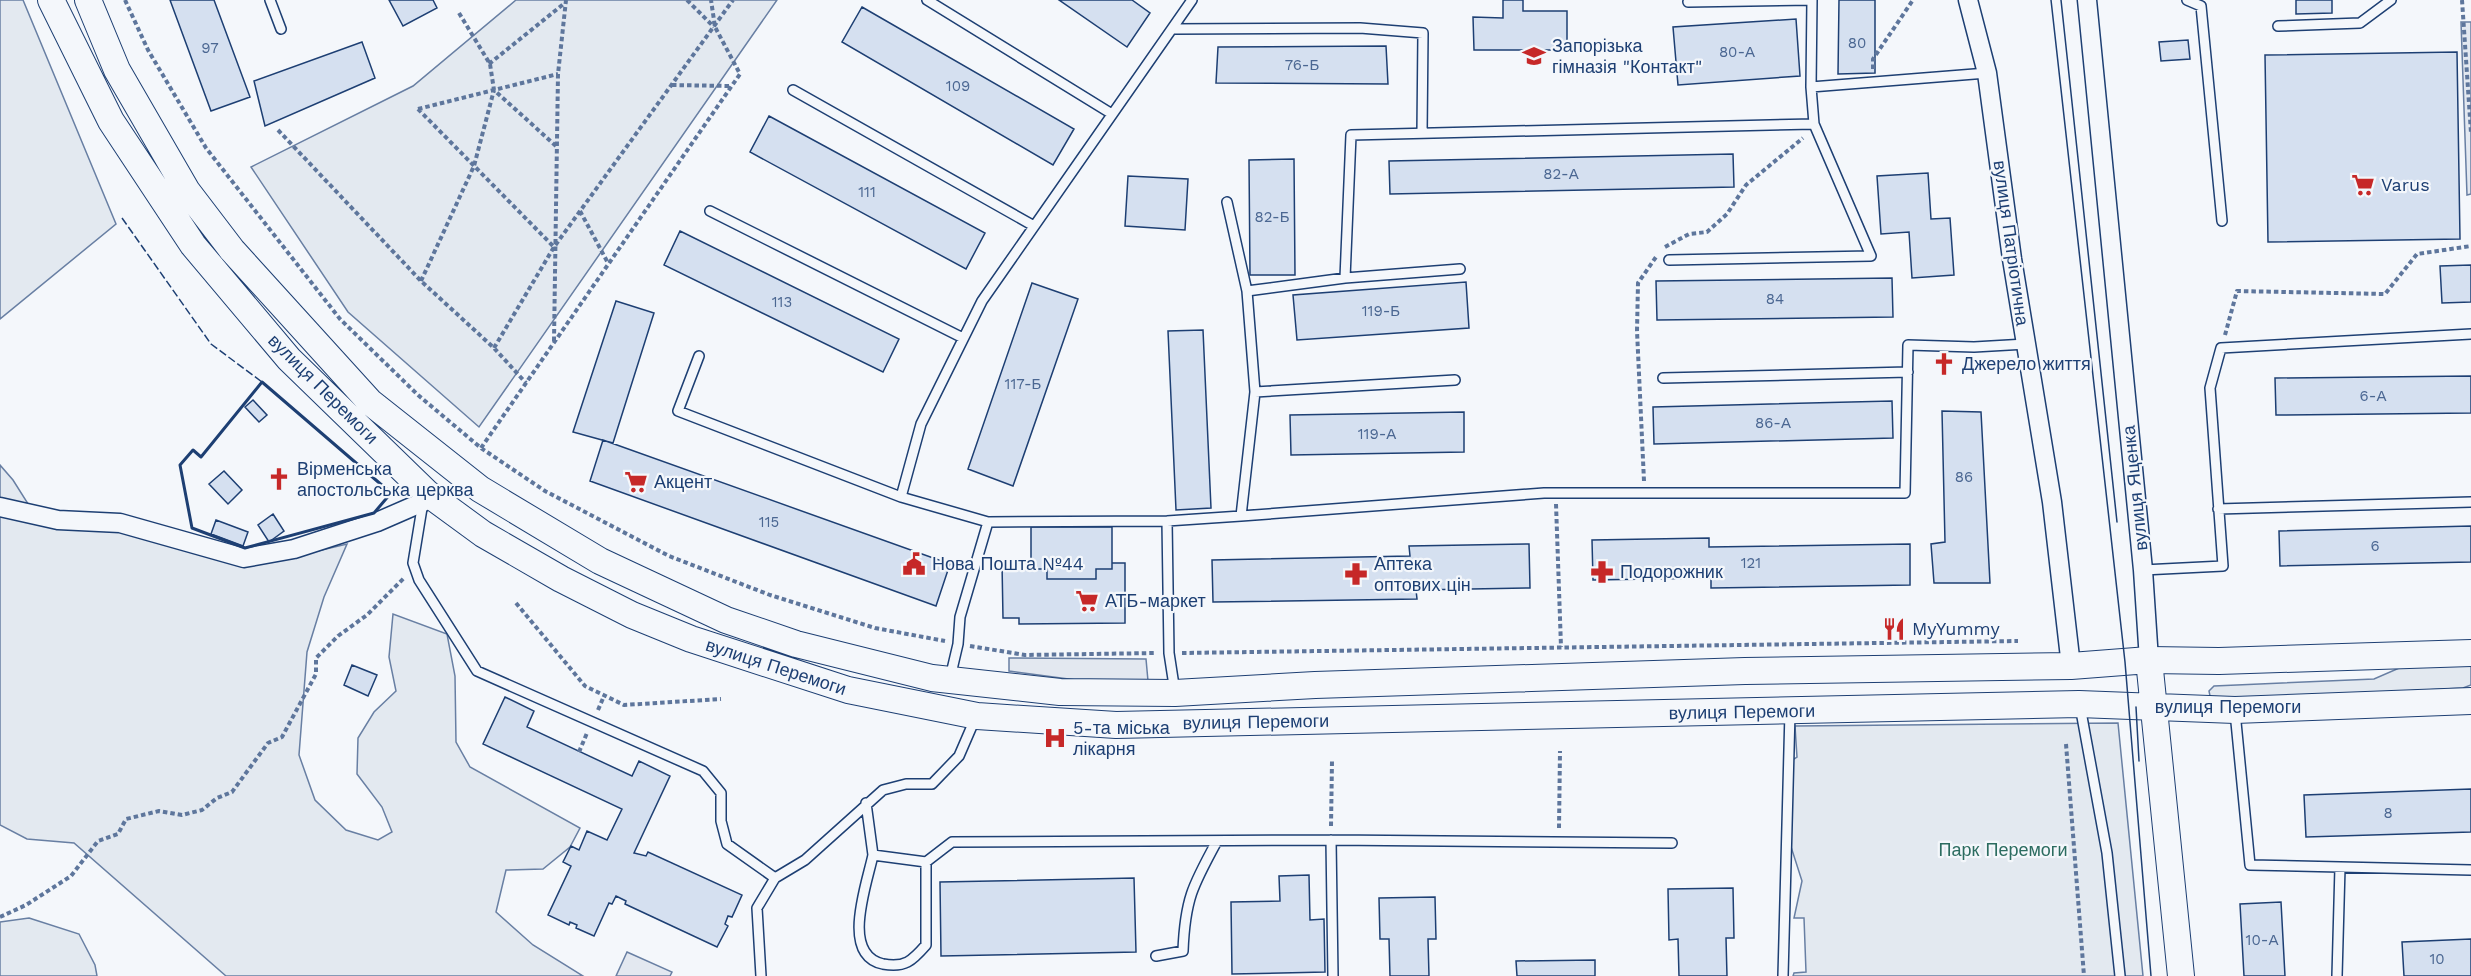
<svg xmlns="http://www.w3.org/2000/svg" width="2471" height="976" font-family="'Work Sans',sans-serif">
  <rect width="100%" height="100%" fill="#f4f7fb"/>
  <!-- green -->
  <path fill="#e3e9f0" stroke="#687fa3" stroke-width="1.5" d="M0,0H23L116,224L0,319Z
    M516,0H777L479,427L348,312L251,167L413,86Z
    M0,465L13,480L42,526L140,532L288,558L347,544L324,597L307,652L299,755L315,800L346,830L378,840L392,832L382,807L357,774L358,738L374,712L396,691L389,657L393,614L447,634L455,676L456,742L470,767L580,828L570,847L543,869L506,870L496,912L533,945L583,976H226L74,843L27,839L0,825Z
    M2413,662L2471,663V685L2463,688L2215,701L2210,696L2209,691L2214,686L2374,679Z
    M2118,723L2143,976H1793L1794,973L1806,972L1804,918H1794L1802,881L1784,825L1791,761L1797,757L1795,726Z
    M29,918L79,934L95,965L97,976H0V922Z"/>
  <!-- parking -->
  <path fill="#e3e8f0" stroke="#687fa3" stroke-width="1.5" d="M2461,22H2471V194L2467,195Z
    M1009,658L1146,659L1148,681L1076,680L1009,671Z
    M627,952L672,972L670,976H616Z"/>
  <!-- building -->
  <path fill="#d5e0f0" stroke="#1d3f73" stroke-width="1.5" d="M170,0H214L250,97L211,111Z
    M389,0H433L437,8L403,26Z
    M1059,0H1132L1150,13L1127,47Z
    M1503,0H1523V11H1567V50H1474L1473,17L1503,18Z
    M1839,0H1875V73L1838,74Z
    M2296,0H2332V13L2296,14Z
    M862,7L1074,129L1053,165L842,42Z
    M1796,19L1800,76L1678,85L1673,27Z
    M2188,40L2190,59L2161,61L2159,42Z
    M362,42L375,78L265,126L254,81Z
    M1386,46L1388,84L1216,83L1218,47Z
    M2457,52L2460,239L2268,242L2265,55Z
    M769,116L985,233L966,269L750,152Z
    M1733,154L1734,187L1390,194L1389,161Z
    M1294,159L1295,275H1250L1249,160Z
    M1928,173L1931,219L1950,218L1954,275L1912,278L1909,232L1881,234L1877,176Z
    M1128,176L1188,179L1185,230L1125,226Z
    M680,231L899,339L883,372L664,265Z
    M2471,265V302L2442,303L2440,266Z
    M1892,278L1893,317L1657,320L1656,281Z
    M1466,282L1469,328L1297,340L1293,295Z
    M1032,283L1078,299L1013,486L968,469Z
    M616,301L654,313L613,443L573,432Z
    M1203,330L1211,508L1176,510L1168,331Z
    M2471,376V413L2276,415L2275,378Z
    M253,400L267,415L259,422L245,407Z
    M1892,401L1893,438L1654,444L1653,407Z
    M1942,411L1981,412L1990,583H1934L1931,544L1945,542Z
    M1464,412V452L1291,455L1290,415Z
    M603,440L950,564L936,606L590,481Z
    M224,471L242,490L228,504L209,484Z
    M273,514L284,531L269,542L258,525Z
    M216,520L248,532L243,546L211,534Z
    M2471,526V562L2280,566L2279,531Z
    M1031,527H1112V569H1096V579H1047V569H1031Z
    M1031,527H1112V563H1125V623L1019,624V618H1003L1002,563H1031Z
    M1709,538V547L1910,544V585L1711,588V578L1593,580L1592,540Z
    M1529,544L1530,588L1416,590L1417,599L1213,602L1212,560L1410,556L1409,546Z
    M352,665L377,675L368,696L344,685Z
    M505,697L534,711L527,727L632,776L639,761L670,776L634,853L646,856L648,852L742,895L732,917L728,916L725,924L728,926L717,947L625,904L626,901L616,896L612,904L609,903L594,936L576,928L577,925L570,922L569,925L548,915L571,866L563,862L571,846L579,850L587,831L607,840L622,809L483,744Z
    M2471,789V832L2306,837L2304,795Z
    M1309,875L1310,920L1324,919L1325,972L1232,974L1231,902L1280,901L1279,876Z
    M1134,878L1136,952L941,956L940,882Z
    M1733,888L1734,938H1726L1727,976H1679L1678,939L1669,940L1668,889Z
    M1435,897L1436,939H1428L1429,976H1390L1389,939H1380L1379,898Z
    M2281,902L2285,976H2244L2240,904Z
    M2471,939V976H2404L2402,942Z
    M1595,960V976H1517L1516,961Z"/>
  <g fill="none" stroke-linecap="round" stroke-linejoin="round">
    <!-- lane casing -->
    <g stroke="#1d3f73" stroke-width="12">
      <path id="lane" d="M270,0L281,29
        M927,0L1112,114
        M2187,0L2201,6L2222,221
        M1688,2L1812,0L1811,87
        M2278,26L2360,23L2391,0
        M1173,29L1360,28L1423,33L1422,133
        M793,90L1034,226
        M1227,202L1247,291
        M710,211L963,338
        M1669,260L1871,256L1814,124
        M1345,278L1460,269
        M699,356L678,411L901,497
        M1663,378L1908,372
        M1255,392L1455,380
        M423,502L413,563L419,580L477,671L703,771L721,793V821L727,844L775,878
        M2218,509L2471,502
        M1241,516L1544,493H1905L1908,345L1974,347L2026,344
        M1167,521L1169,653L1175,692
        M988,522L1167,521L1241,516L1255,392L1247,291L1345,278L1351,135L1814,124L1811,87L1987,73
        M2143,570L2223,566L2210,388L2221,348L2471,334
        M950,678L958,644L960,617L988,522L901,497L921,424L982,301L1192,0
        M2080,706L2107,853L2120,976
        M2235,712L2250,865L2471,870
        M866,803L873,855L926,862L952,842L1331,840L1672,843
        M1331,840L1333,976
        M873,855C867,884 840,955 883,964C905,968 912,961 926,945V862
        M1156,956L1183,951C1185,899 1193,885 1217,841
        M761,976L757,908L775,878L805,860L883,790L906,784H932L959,756L975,719
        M1783,976L1790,712
        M2337,976L2340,867"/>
    </g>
    <!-- street casing -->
    <g stroke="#1d3f73" stroke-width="21">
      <path id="street" d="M1968,0L1987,73L2012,259L2052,502L2071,666
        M2087,0L2143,570L2149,660
        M0,507L58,520L120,523L244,558L294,549L377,522L423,502L427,493"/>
    </g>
    <!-- secondary casing -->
    <g stroke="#1d3f73" stroke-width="28">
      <path id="secondary" d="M51,0L111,121L193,245L289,359L427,493L483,534L561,579L632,615L691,639L848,690L977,716L1116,725L2079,704L2235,710L2471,701
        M88,0L117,70L187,191L232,250L370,402L480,489L600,561L726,620L796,644L932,678L1060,692L1175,693L1315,685L1745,671L2071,666L2149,660L2219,661L2471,653
        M2149,660L2181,976"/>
    </g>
    <!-- path -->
    <path stroke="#5e769c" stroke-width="4" stroke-dasharray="4.5 3" stroke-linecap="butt" d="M125,0L148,50L206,148L340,319L418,395L481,448L545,491L669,556L770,595L875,628L945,641
      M687,0L714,27
      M2462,0L2471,133
      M459,13L490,64L494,90L556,146
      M489,64L566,2
      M1873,69V59L1913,0
      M672,85L730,86
      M418,109L554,247
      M418,109L558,74
      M278,130L421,281L494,348L526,383
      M580,211L608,263
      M1665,247L1689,234L1707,232L1727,214L1746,185L1803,138
      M421,281L474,166L494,90
      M2225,335L2237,291L2385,294L2417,254L2471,246
      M554,341L558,74L566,0
      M494,348L554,247L733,0
      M481,448L740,74L715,27L711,0
      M1644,481L1637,331L1638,283L1656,257
      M1556,504L1561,647
      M516,603L585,686L624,705L721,699
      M970,646L1025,655L1156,653
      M1182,653L2018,641
      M598,710L604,696
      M2066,744L2084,976
      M579,752L587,733
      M1331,826L1332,761
      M1559,828L1560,751
      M0,917L26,905L71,876L98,841L118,834L126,819L159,811L182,815L202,810L217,798L232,792L268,743L282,737L316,674V658L338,636L367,615L405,577"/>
    <!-- lane -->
    <use href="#lane" stroke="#f4f7fb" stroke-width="9"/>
    <!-- street -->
    <use href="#street" stroke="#f4f7fb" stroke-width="18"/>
    <!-- secondary -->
    <use href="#secondary" stroke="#f4f7fb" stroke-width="26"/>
    <!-- tram -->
    <path stroke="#1d3f73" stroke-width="1.5" d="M2051,0L2125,662L2151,976
      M2061,0L2117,522
      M2136,707L2139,761"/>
    <!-- fence -->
    <path stroke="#1d3f73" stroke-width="1.5" stroke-dasharray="8 3" stroke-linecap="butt" d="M122,218L211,344L262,382"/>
    <!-- wall -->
    <path stroke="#1d3f73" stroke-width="3" d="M262,382L391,493L374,513L245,548L192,528L180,465L193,450L201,457Z"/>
  </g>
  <!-- icons -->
  <defs>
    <g id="school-bare" transform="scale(1.8)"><path d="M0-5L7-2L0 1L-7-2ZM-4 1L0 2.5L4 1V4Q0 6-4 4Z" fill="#c62828" stroke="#f4f7fb" stroke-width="2.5" paint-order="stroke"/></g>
    <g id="supermarket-bare" transform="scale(1.8)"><path d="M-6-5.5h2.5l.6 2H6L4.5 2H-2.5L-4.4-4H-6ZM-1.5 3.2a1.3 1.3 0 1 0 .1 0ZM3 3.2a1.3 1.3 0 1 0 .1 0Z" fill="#c62828" stroke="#f4f7fb" stroke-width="2.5" paint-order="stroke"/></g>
    <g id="church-bare" transform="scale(1.8)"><path d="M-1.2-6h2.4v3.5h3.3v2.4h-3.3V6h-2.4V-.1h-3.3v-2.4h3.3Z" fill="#c62828" stroke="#f4f7fb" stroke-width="2.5" paint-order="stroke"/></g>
    <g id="civic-bare" transform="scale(1.8)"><path d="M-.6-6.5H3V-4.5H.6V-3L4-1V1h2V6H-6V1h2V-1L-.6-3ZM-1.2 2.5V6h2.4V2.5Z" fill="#c62828" stroke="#f4f7fb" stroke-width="2.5" paint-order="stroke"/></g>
    <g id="pharmacy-bare" transform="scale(1.8)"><path d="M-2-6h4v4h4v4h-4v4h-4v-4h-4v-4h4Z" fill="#c62828" stroke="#f4f7fb" stroke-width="2.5" paint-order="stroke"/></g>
    <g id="restaurant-bare" transform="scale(1.8)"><path d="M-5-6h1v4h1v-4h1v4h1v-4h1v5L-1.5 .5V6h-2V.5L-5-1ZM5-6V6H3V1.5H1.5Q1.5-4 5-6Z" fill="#c62828" stroke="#f4f7fb" stroke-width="2.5" paint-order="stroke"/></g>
    <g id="hospital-bare" transform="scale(1.8)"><path d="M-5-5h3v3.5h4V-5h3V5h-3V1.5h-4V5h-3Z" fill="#c62828" stroke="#f4f7fb" stroke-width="2.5" paint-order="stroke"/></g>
  </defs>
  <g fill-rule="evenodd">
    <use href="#school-bare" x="1534" y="56"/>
    <use href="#supermarket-bare" x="2363" y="185"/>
    <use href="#church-bare" x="1944" y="364"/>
    <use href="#church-bare" x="279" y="479"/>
    <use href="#supermarket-bare" x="636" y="482"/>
    <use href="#civic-bare" x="914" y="564"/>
    <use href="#pharmacy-bare" x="1602" y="572"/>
    <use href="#pharmacy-bare" x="1356" y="574"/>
    <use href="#supermarket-bare" x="1087" y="601"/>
    <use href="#restaurant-bare" x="1894" y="629"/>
    <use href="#hospital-bare" x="1055" y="738"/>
  </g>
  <g text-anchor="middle" stroke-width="4.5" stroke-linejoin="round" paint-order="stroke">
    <!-- number labels -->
    <g font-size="15" fill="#4b6792">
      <text x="1857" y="48">80</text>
      <text x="210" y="53">97</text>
      <text x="1737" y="57">80-А</text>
      <text x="1302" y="70">76-Б</text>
      <text x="958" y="91">109</text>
      <text x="1561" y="179">82-А</text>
      <text x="867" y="197">111</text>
      <text x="1272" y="222">82-Б</text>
      <text x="1775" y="304">84</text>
      <text x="782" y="307">113</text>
      <text x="1381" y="316">119-Б</text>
      <text x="1023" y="389">117-Б</text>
      <text x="2373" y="401">6-А</text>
      <text x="1773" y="428">86-А</text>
      <text x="1377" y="439">119-А</text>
      <text x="1964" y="482">86</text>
      <text x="769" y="527">115</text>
      <text x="2375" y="551">6</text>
      <text x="1751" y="568">121</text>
      <text x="2388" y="818">8</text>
      <text x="2262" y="945">10-А</text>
      <text x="2437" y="964">10</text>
    </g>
    <!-- poi labels -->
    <g font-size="18" fill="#1d3f73" stroke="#f4f7fb" text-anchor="start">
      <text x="1552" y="52">Запорізька<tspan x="1552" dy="21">гімназія "Контакт"</tspan></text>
      <text x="2381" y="191">Varus</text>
      <text x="1962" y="370">Джерело життя</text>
      <text x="297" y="475">Вірменська<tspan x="297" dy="21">апостольська церква</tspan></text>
      <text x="654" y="488">Акцент</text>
      <text x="932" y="570">Нова Пошта №44</text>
      <text x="1374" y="570">Аптека<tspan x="1374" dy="21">оптових цін</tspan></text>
      <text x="1620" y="578">Подорожник</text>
      <text x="1105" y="607">АТБ-маркет</text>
      <text x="1912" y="635">MyYummy</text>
      <text x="1073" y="734">5-та міська<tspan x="1073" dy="21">лікарня</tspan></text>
    </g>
    <!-- street labels -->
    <g font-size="18" fill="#1d3f73" stroke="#f4f7fb">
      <text transform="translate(2011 243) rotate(82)" y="6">вулиця Патріотична</text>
      <text transform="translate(323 389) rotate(45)" y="6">вулиця Перемоги</text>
      <text transform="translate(2135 488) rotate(-96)" y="6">вулиця Яценка</text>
      <text transform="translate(776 667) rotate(18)" y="6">вулиця Перемоги</text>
      <text x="2228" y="713">вулиця Перемоги</text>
      <text transform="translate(1742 712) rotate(-1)" y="6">вулиця Перемоги</text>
      <text transform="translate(1256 722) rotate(-1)" y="6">вулиця Перемоги</text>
    </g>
    <!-- park labels -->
    <g font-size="18" fill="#2c6c60" stroke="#f4f7fb">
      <text x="2003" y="856">Парк Перемоги</text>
    </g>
  </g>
</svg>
